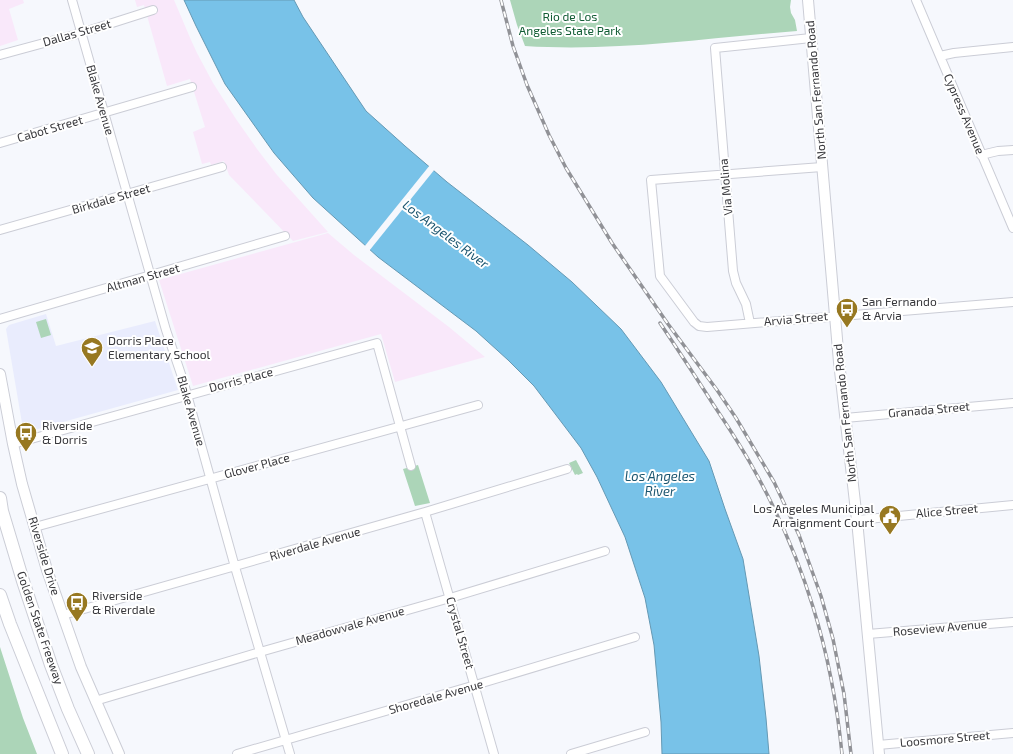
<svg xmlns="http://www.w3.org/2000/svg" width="1013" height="754" font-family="'Exo 2',sans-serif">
  <rect width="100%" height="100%" fill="#f6f8fd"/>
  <!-- industrial -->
  <path fill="#f9e8fa" d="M0,0H23L24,3L9,9L18,40L0,46Z
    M135,0H174L191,40L197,53L213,83L236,119L257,149L277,175L328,232L293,241L229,175L224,161L211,165L210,162L202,164L193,132L205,127L190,79L167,86L144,5L137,7Z
    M328,233L354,255L449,327L485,357L395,382L381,334L193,386L159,280Z"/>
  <!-- built -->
  <path fill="#e9ecfd" d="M46,314L56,346L155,321L178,390L27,432L23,429L6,329L9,325Z"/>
  <!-- green -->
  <path fill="#acd5b8" d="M510,0H791L790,7L791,13L795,20L797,31C706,38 616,52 525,46L517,25Z
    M46,319L51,335L41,338L36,322Z
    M576,460L583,473L578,475L577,474L575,475L569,463Z
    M418,465L430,503L415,506L403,469Z
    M0,647L23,718L37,754H0Z"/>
  <!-- water -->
  <path fill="#78c2e8" stroke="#6599b4" d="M184,0H294L303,17L366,111L405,146L447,182L528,245L572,282L621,329L661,382L709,461L725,509L743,559L759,656L766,718L769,754H662L661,722L654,645L645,598L625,537L597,477L581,448L534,386L508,360L476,331L378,257L313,198L274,153L225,84L196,26Z"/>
  <!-- pier -->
  <path fill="#f6f8fd" d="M430,165L435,169L369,251L364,247Z"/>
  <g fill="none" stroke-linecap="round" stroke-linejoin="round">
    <!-- minor casing -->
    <g stroke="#cbcdd6" stroke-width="10">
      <path id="minor" d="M72,0L166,330L183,380L235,567L290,754
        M916,0L1013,228
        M0,55L81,33L153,10
        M940,56L954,53L1013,47
        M0,143L192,87
        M981,155L998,151L1013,150
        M822,167L651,180L660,276L694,322L699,326L707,327L1013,302
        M0,230L222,167
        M0,319L285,236
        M750,323L746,304L736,283L733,271L715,48L811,38
        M845,418L1013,403
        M13,444L377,343L411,466
        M425,512L494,754
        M857,520L1013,505
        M35,527L478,405
        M63,615L425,512L567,469
        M868,634L1013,622
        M95,701L260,652L450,598L605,551
        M878,745L1013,733
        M237,754L472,686L635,637
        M571,754L645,732"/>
    </g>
    <!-- major casing -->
    <g stroke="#cbcdd6" stroke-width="12">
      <path id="major" d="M808,0L839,362L857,520L879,754
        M0,374L13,444L22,484L47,570L81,667L119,754"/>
    </g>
    <!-- highway casing -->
    <g stroke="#cbcdd6" stroke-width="14">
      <path id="highway" d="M0,498L2,511L23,581L51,665L68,709L88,754
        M0,595L10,624L62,754"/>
    </g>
    <!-- minor -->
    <use href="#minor" stroke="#fff" stroke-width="8"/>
    <!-- major -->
    <use href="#major" stroke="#fff" stroke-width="10"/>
    <!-- highway -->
    <use href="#highway" stroke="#fff" stroke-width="12"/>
    <!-- rail casing -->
    <g stroke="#919297" stroke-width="3.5">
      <path id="rail" d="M501,0L513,46L527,85L549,135L566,168L612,243L668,324L717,390L736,418L774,482L799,535L821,596L833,639L844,694L851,754
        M660,323C678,350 696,377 713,404C727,425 741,446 753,468C804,559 832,651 842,754"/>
    </g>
    <!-- rail -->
    <use href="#rail" stroke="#fff" stroke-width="2" stroke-dasharray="6" stroke-linecap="butt"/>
  </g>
  <!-- icons -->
  <defs>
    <g id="bus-pin" transform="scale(1.15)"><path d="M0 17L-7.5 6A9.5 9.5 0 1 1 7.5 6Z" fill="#977821" stroke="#fff"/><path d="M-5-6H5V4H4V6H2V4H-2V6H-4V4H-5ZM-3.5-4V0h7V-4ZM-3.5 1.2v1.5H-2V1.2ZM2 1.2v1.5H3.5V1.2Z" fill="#fff"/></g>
    <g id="school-pin" transform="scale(1.15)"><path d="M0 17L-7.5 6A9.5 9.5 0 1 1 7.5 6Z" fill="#977821" stroke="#fff"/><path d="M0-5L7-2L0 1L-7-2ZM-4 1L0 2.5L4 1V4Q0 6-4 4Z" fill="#fff"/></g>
    <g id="civic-pin" transform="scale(1.15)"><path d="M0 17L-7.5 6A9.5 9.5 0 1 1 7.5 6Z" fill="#977821" stroke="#fff"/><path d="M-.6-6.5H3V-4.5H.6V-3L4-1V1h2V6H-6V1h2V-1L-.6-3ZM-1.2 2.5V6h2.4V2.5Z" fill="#fff"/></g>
  </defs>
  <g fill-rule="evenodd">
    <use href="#bus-pin" x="847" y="309"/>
    <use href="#school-pin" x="92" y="348"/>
    <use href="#bus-pin" x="26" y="433"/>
    <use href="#civic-pin" x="890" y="516"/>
    <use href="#bus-pin" x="77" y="603"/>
  </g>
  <g text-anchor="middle" stroke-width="4" stroke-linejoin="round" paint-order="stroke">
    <!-- park labels -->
    <g font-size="12" fill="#115c34" stroke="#fff">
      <text x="570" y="21">Rio de Los<tspan x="570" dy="14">Angeles State Park</tspan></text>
    </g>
    <!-- street labels -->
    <g font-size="12" fill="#38383c" stroke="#fff">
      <text transform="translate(77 33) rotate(-16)" y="4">Dallas Street</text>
      <text transform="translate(816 90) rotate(-95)" y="4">North San Fernando Road</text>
      <text transform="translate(100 100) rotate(74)" y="4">Blake Avenue</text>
      <text transform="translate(964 114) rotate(67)" y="4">Cypress Avenue</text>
      <text transform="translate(50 129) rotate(-16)" y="4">Cabot Street</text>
      <text transform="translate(726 187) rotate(-95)" y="4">Via Molina</text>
      <text transform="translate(111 199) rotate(-16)" y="4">Birkdale Street</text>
      <text transform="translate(143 278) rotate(-16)" y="4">Altman Street</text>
      <text transform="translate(796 319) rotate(-5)" y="4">Arvia Street</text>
      <text transform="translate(241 380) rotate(-15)" y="4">Dorris Place</text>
      <text transform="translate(929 410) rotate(-5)" y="4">Granada Street</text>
      <text transform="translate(191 411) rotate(74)" y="4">Blake Avenue</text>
      <text transform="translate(845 413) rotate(-96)" y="4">North San Fernando Road</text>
      <text transform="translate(257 466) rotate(-15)" y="4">Glover Place</text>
      <text transform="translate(947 511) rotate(-5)" y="4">Alice Street</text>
      <text transform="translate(315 544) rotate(-16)" y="4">Riverdale Avenue</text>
      <text transform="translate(44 556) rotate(73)" y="4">Riverside Drive</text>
      <text transform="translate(350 626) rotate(-16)" y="4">Meadowvale Avenue</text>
      <text transform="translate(40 628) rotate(71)" y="4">Golden State Freeway</text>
      <text transform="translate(940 628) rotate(-5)" y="4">Roseview Avenue</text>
      <text transform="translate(460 633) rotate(74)" y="4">Crystal Street</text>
      <text transform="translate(436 697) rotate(-16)" y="4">Shoredale Avenue</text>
      <text transform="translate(945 739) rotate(-5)" y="4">Loosmore Street</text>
    </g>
    <!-- poi labels -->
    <g font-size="12" fill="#38383c" stroke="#fff" text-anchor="start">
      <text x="862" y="306">San Fernando<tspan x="862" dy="14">&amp; Arvia</tspan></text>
      <text x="108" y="345">Dorris Place<tspan x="108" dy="14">Elementary School</tspan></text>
      <text x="42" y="430">Riverside<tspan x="42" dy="14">&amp; Dorris</tspan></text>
      <text x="874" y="513" text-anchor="end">Los Angeles Municipal<tspan x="874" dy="14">Arraignment Court</tspan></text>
      <text x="92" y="600">Riverside<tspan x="92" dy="14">&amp; Riverdale</tspan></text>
    </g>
    <!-- water labels -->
    <g font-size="13" font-style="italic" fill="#1c5670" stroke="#fff">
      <text transform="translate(446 234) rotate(37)" y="5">Los Angeles River</text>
      <text x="660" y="481">Los Angeles<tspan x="660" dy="15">River</tspan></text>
    </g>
  </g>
</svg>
